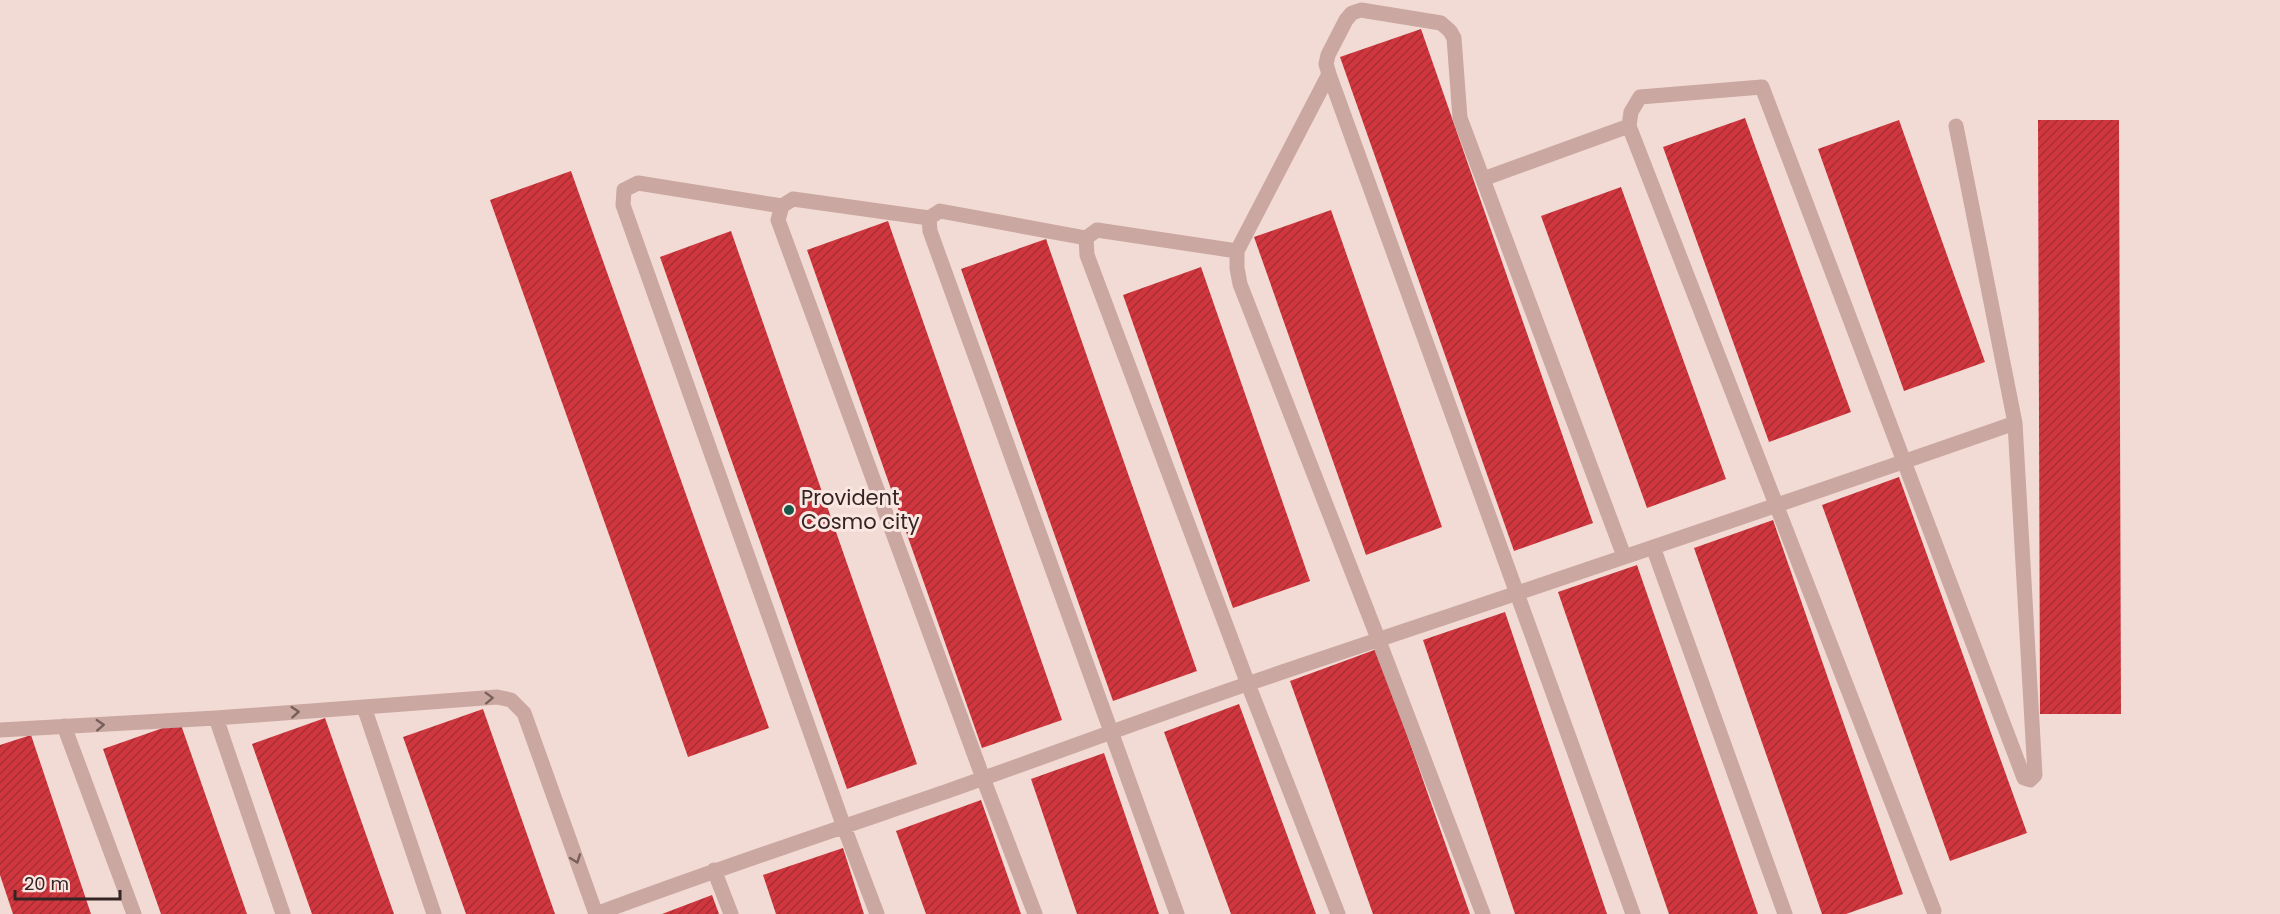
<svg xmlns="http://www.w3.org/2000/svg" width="2280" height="914" font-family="Poppins,sans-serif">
  <defs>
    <pattern id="building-hatch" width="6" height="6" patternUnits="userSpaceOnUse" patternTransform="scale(1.5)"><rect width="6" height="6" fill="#cf363e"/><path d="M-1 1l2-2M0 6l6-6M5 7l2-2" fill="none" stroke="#a92d34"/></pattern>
  </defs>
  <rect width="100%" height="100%" fill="#f2dbd4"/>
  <!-- building -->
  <path fill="url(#building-hatch)" d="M1421,29L1593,523L1514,551L1340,57Z
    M1745,118L1851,412L1769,442L1663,147Z
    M1899,120L1985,362L1904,391L1818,149Z
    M2038,120H2119L2121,714H2040Z
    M571,171L769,728L688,757L490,200Z
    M1621,187L1726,479L1647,508L1541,216Z
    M1331,210L1442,527L1366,555L1254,237Z
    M888,221L1062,720L982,748L807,250Z
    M731,231L917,764L847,789L660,257Z
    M1046,239L1197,671L1113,701L961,269Z
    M1201,267L1310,581L1233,608L1123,295Z
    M1899,477L2027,833L1950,861L1822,505Z
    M1773,520L1903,894L1846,914H1822L1694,548Z
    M1637,565L1758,914H1669L1558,592Z
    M1505,612L1607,914H1515L1423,640Z
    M1377,649L1470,914H1373L1290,681Z
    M1239,704L1316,914H1231L1164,732Z
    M483,709L555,914H466L403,737Z
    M325,718L394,914H312L252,744Z
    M180,722L247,914H161L103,749Z
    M31,735L91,914H13L0,875V745Z
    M1104,753L1159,914H1077L1031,779Z
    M981,800L1021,914H926L896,831Z
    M843,848L864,914H776L763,875Z
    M712,895L719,914H662Z"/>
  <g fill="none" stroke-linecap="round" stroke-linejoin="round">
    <!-- minor -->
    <path stroke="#caa7a0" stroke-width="15" d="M1329,74L1237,251V268L1240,284L1379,641L1483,914
      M1956,126L2015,423
      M1483,179L1629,126
      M782,206L638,183L624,190L623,205L844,827L877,914
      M929,218L793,199L782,206L778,220L983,778L1035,914
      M1086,238L940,211L929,218L930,231L1177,914
      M1237,251L1097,230L1086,238L1087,255L1248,684L1338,914
      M1653,547L1785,914
      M1624,556L1460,118L1454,38L1450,31L1441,23L1361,10L1352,13L1346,20L1328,55L1326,64L1329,74L1633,914
      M364,707L434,914
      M216,718L283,914
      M64,726L134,914
      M0,730L216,718L497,697L511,700L524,713L596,914
      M714,870L731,914
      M596,914C711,871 828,832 945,792C1047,756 1148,718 1250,683C1505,597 1761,512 2015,423L2035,775L2030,780L2024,778L1762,87L1640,97L1631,112L1629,126L1934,911"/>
  </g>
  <!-- one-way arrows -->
  <defs><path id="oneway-chevron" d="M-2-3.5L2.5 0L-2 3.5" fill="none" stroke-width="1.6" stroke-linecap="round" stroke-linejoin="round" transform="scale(1.5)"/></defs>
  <g stroke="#785f5c">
    <use href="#oneway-chevron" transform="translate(489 698) rotate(-2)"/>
    <use href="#oneway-chevron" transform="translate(295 712) rotate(-4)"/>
    <use href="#oneway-chevron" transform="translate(100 725) rotate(-3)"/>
    <use href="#oneway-chevron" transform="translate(576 859) rotate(70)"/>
  </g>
  <!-- markers -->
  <circle fill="#175849" stroke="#fae7e1" stroke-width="2" cx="789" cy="510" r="6"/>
  <g text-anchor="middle" stroke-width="6" stroke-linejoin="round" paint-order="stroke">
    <!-- poi labels -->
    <g font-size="21" fill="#342424" stroke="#fae7e1" text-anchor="start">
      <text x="801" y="505">Provident<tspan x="801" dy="24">Cosmo city</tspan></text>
    </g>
  </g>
  <!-- scale -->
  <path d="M15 890v9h105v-9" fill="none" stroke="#342424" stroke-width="3"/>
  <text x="24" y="890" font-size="18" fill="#342424" stroke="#fae7e1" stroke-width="4.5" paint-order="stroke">20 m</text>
</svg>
